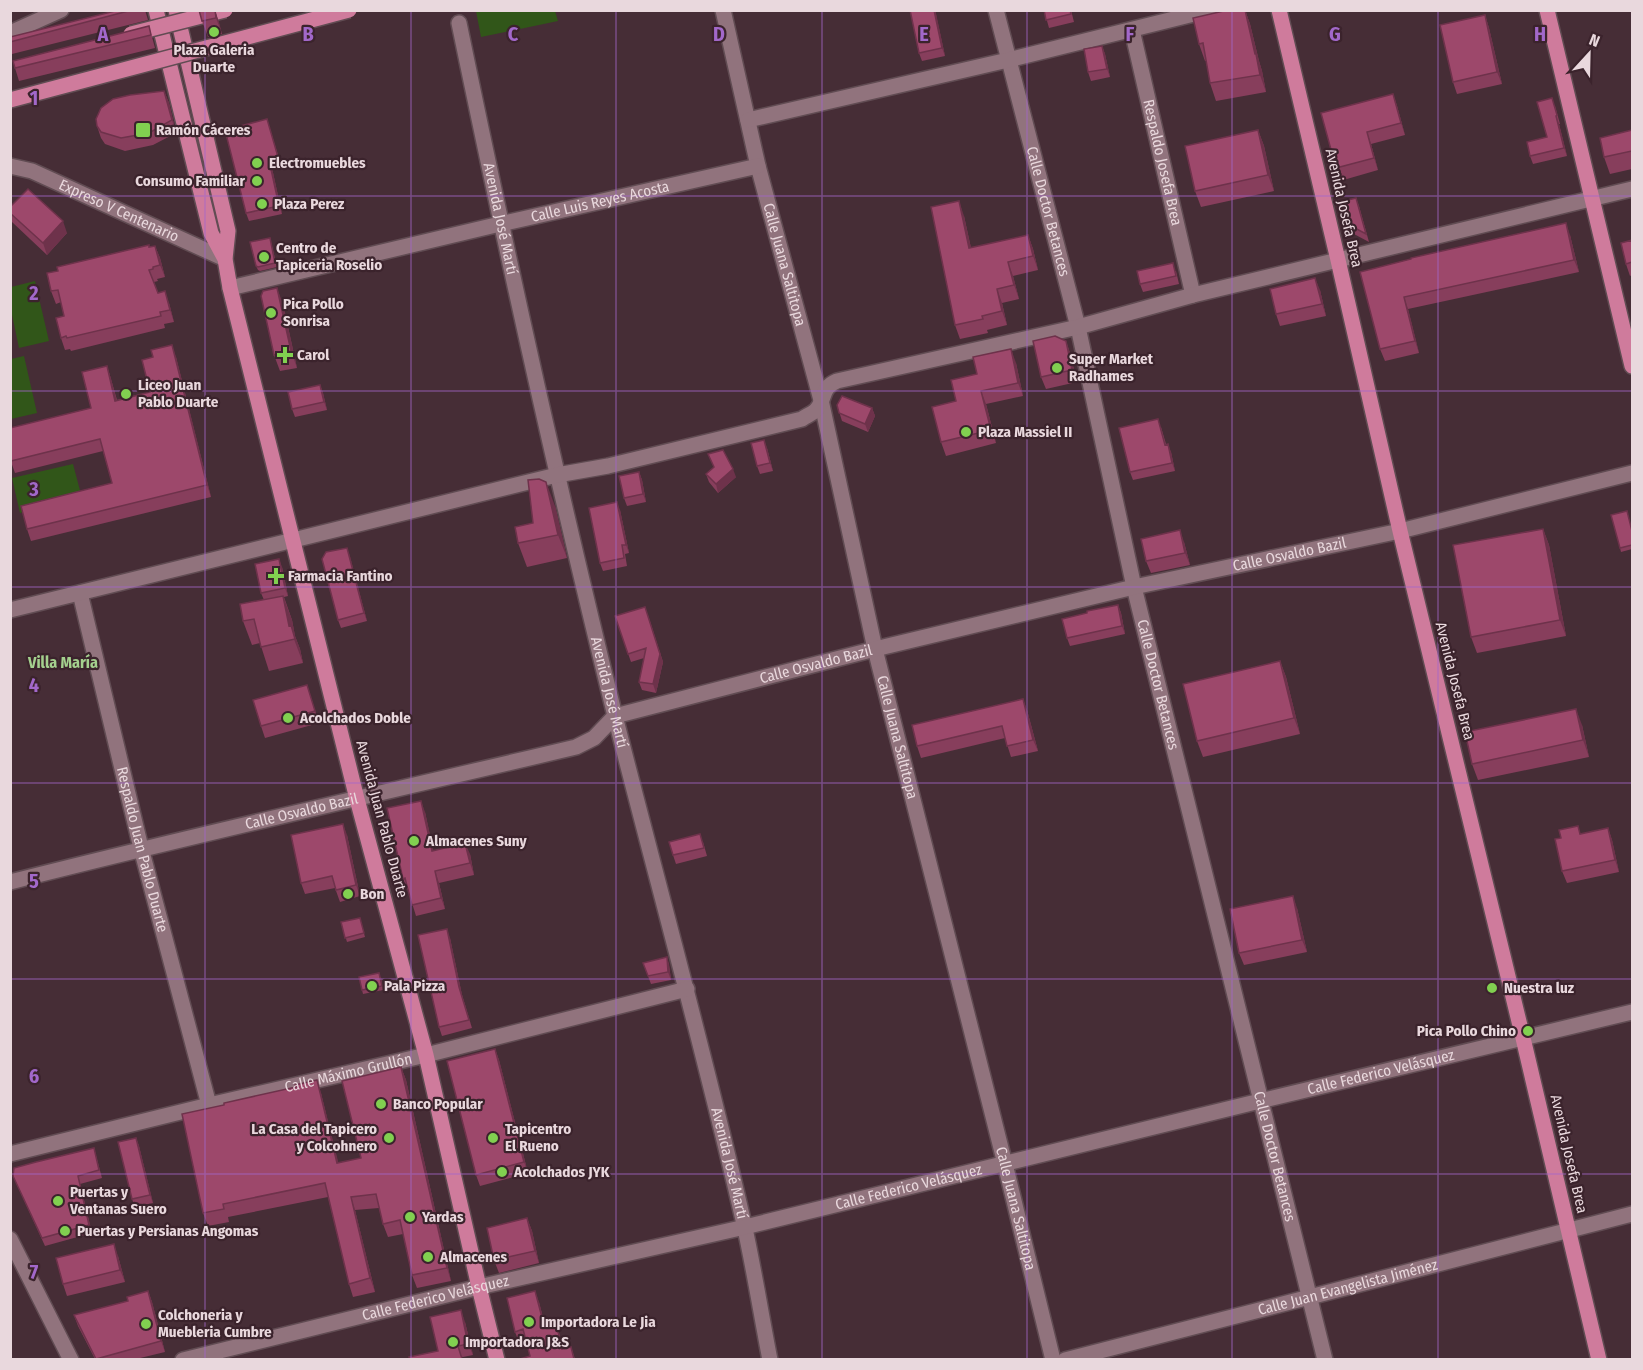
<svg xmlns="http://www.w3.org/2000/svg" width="1643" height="1370" font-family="'Fira Sans Condensed',sans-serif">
  <rect width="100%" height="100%" fill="#462d36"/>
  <!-- green -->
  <path fill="#315619" d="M476,11H555L558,21L481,37Z
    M35,281L49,341L19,348L11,310V287Z
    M24,356L37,413L11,419V359Z
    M73,464L82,498L20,513L12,478Z"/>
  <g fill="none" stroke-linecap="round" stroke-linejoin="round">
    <!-- minor casing -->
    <g stroke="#614c53" stroke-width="18">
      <g id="minor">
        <path id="s1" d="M723,10L758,166L821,400L875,649L1005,1164L1053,1360"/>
        <path id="s2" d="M996,10L1078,327L1134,587L1325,1360"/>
        <path id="s3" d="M459,23C507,255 558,486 615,716C658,885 705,1054 744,1224C754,1269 761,1314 770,1360"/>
        <path id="s4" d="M1132,30L1193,295"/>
        <path d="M10,33L61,10"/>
        <path d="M748,120L1008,60L1210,10"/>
        <path id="s5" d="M10,166L32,171L225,259"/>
        <path id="s6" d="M230,288L500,224L758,166"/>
        <path id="s7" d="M80,593L141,848L209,1105"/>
        <path d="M10,610L557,475L608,466L802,419C806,416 812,414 816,410C826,400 820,388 837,381L1078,327L1193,295L1632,189"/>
        <path id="s8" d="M10,882C198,834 387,792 576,747L594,738L615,716L875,649L1134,587L1400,531L1632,473"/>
        <path id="s9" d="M10,1154L209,1105L426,1055L687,989"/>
        <path d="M10,1239L71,1360"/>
        <path id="s10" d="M183,1360L479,1287L745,1227L1260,1101L1632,1012"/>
        <path id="s11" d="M1065,1360L1632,1214"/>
      </g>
    </g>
    <!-- major casing -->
    <g stroke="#614c53" stroke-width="18">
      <path id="major" d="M156,10L211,233L225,259
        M176,10L228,231L225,259L230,288L357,799L426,1055L479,1287L497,1360
        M1279,10L1338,260L1400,531L1523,1038L1599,1360
        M1547,10L1632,366"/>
    </g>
    <!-- minor -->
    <use href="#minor" stroke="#91737d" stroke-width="15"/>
    <!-- major -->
    <use href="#major" stroke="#cf7b9c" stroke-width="15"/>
    <!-- major-bridge casing -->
    <g stroke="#614c53" stroke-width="18" stroke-linecap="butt">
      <path id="major-bridge" d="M131,34L225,10
        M10,100L349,10"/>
    </g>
    <!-- major-bridge -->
    <use href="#major-bridge" stroke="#cf7b9c" stroke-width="15"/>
  </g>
  <!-- wall -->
  <path fill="#873e5c" d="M119,10H145L148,20L12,54L10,49V37Z
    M215,10L222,34L208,37L202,21Z
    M910,10H935L945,56L922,61L919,53Z
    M1044,10H1071L1074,22L1049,28Z
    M1228,10H1245L1250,24L1259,61L1262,71L1266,92L1216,101L1210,83L1206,61H1205L1199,44Z
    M1485,15L1489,28L1502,84L1457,94L1453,82Z
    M149,26L155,48L19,81L15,68Z
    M1102,46L1105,54L1110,77L1091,81L1088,72Z
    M164,91L169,103L176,133L153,145L125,151L105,144L101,138L97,126Z
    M1393,94L1397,106L1405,135L1371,144L1378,170L1340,181L1336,168Z
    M1555,106L1560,124H1559L1567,156L1533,164L1530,156L1547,137Z
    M267,119L281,165L272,168L282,214L249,221L246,213Z
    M1258,130L1264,146L1274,191L1201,207L1195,191Z
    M1632,130V169L1610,174L1604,157Z
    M1356,198L1359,206L1369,242L1354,234L1351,226Z
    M10,207L67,233L47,255L12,222L10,218Z
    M964,216L971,248L1028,235L1033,249L1038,270L1013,276L1019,299L1002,303L1007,325L987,330L988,333L960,339L955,325Z
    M1570,235L1579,272L1408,309L1419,353L1385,361L1380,349L1360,272Z
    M270,238L277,267L260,271L258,270L256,266Z
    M1632,240V275L1630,276L1626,264Z
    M155,246L160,258L165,277L157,279L158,281L154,282L158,293L169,303L174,322L164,324L165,328L71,351L70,349L65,350L61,338L64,316L61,302L56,304L51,291L150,247Z
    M1176,271L1179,284L1143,292L1140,284Z
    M1320,290L1326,316L1280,326L1276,314Z
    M283,304L297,368L280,371L274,355Z
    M1066,341L1070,353L1077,382L1046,389L1041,377Z
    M176,357L211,497L31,541L27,529L112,483L103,451L15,473L10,459L91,408L107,366L111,379L117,400L150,392Z
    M1016,363L1023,396L986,404L996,443L946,456L941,442L977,374Z
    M320,385L323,393L327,410L295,417L292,409Z
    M837,405L872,408L875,416L868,432L842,421Z
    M1161,427L1166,444L1171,452L1175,471L1133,480L1130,472Z
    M767,448L773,471L760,474L757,466Z
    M639,472L642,480L646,502L627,506L624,498Z
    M706,474L736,477L718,493L709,482Z
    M555,506L567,558L527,567L518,543L533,523Z
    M620,510L629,553L625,554L627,566L603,571L600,563Z
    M1543,529L1549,545L1566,636L1477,653L1471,637Z
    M1632,530V549L1621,552L1620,548Z
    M1184,542L1190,565L1151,573L1146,561Z
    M347,548L367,621L341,628L338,620Z
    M282,567L288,596L284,597L292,620L295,636L300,649L303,663L269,671L260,643L252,645L243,621L264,600L261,593Z
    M1118,605L1121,613L1125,634L1070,646L1067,638L1087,613Z
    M648,615L663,662L656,693L642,690L639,682L644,658L631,662L615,616Z
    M1280,661L1286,677L1300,734L1203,757L1197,741Z
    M307,685L319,723L265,738L261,726Z
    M1027,710L1038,751L1011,757L1005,738L921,758L917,746Z
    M1582,725L1589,757L1478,780L1472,764Z
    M425,812L433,850L470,854L474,875L439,883L445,909L416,916L408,890L403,879Z
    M1608,828L1612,840L1619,872L1567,883L1562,871L1581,834Z
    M347,835L360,896L340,902L335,888L305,894L301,883Z
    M703,842L707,856L676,864L673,855Z
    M1297,908L1307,952L1244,965L1239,953Z
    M360,918L365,937L347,942L341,922Z
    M450,938L462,995L472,1028L442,1036L439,1027Z
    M667,957L669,965L671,980L651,984L643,963Z
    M381,977L383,990L363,994L362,990Z
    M495,1049L499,1060L528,1173L480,1186L476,1175Z
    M401,1067L406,1080L451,1281L417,1288L412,1275L403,1234L388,1237L383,1224L379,1208L355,1210L375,1292L353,1297L349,1284L328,1197L228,1217L229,1222L208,1226L203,1213L321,1093L338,1163L361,1158Z
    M136,1138L139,1146L153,1203L135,1207L132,1199Z
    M94,1148L102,1178L80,1184L92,1233L45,1246L13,1176Z
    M527,1218L532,1231L539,1263L499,1273L494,1260Z
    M118,1256L125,1282L67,1296L63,1284Z
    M148,1291L152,1302L165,1352L136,1359H95L78,1326L74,1315L128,1301Z
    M539,1302L545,1325L556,1322L559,1333L563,1349L571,1347L575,1359H520L530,1356L526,1340L519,1342L515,1332Z
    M465,1322L473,1355L463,1357L438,1351Z"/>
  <!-- shaded-wall -->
  <path fill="#6e324b" d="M215,10L219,22L222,34L216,18Z
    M934,10L936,13L945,56L942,48Z
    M1245,10L1250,24L1259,61L1262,71L1266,92L1260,75Z
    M1485,15L1489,28L1502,84L1497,72Z
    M1102,46L1105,54L1110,77L1107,69Z
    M164,91L169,103L176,133L172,120Z
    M1393,94L1397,106L1405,135L1401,123Z
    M1556,116L1559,124L1567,156L1564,148Z
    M1258,130L1264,146L1274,191L1268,175Z
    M1367,132L1371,144L1378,170L1374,158Z
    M269,160L272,168L282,214L279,206Z
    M959,201L964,216L974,262L969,248Z
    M63,221L67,233L47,255L43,243Z
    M1566,223L1570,235L1579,272L1574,260Z
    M1028,235L1033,249L1038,270L1033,256Z
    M155,246L160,258L165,277L160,265Z
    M1008,262L1013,276L1019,299L1014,285Z
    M1315,278L1320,290L1326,316L1322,304Z
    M277,288L283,304L297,368L291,351Z
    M997,289L1002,303L1007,325L1002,311Z
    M165,291L169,303L174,322L170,310Z
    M1404,297L1408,309L1419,353L1415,341Z
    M1066,341L1070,353L1077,382L1072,370Z
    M172,345L176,357L211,497L207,485Z
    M1011,349L1016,363L1023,396L1018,383Z
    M107,366L111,379L120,413L115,401Z
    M320,385L323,393L327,410L324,402Z
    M981,391L986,404L996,443L991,430Z
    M872,408L875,416L868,432L865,424Z
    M764,440L767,448L773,471L770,463Z
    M1168,444L1171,452L1175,471L1172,463Z
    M733,469L736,477L718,493L716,484Z
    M639,472L642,480L646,502L643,494Z
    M546,482L555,506L567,558L558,535Z
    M617,502L620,510L629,553L626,545Z
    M1543,529L1549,545L1566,636L1560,620Z
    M1180,530L1184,542L1190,565L1185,553Z
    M347,548L350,556L367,621L364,613Z
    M279,559L282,567L288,596L285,588Z
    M283,596L292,620L295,636L300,649L303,663L289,626Z
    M1118,605L1121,613L1125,634L1122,626Z
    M645,607L663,662L656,693L653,684Z
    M1280,661L1286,677L1300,734L1294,718Z
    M1023,699L1027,710L1038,751L1033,740Z
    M1576,709L1582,725L1589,757L1583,740Z
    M421,801L425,812L436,862L432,851Z
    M343,824L347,835L360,896L356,885Z
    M1608,828L1612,840L1619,872L1615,860Z
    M465,843L470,854L474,875L470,863Z
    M435,871L439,883L445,909L441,898Z
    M1293,896L1297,908L1307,952L1302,940Z
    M447,929L450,938L462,995L472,1028L459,987Z
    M667,957L669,965L671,980L668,972Z
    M495,1049L499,1060L528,1173L524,1162Z
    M401,1067L406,1080L451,1281L447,1268Z
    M317,1080L321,1093L342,1177L337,1163Z
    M136,1138L139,1146L153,1203L150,1195Z
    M78,1176L80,1184L92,1233L89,1225Z
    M351,1197L355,1210L375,1292L370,1278Z
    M527,1218L532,1231L539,1263L535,1251Z
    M114,1244L118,1256L125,1282L120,1270Z
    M148,1291L152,1302L165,1352L161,1341Z
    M535,1291L539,1302L547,1335L544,1325Z
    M461,1310L465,1322L473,1355L468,1344Z
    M556,1322L559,1333L566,1359L562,1349Z"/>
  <!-- building -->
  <path fill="#9d486b" stroke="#6e324b" stroke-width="1.5" d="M119,10H132L10,42V37Z
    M199,10H215L216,18L202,21Z
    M910,10H934L942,48L919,53Z
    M1044,10H1070L1071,14L1046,20Z
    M1228,10H1245L1255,54H1256L1260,75L1210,83L1203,43L1199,44L1193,18Z
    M1485,15L1497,72L1453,82L1440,25Z
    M149,26L151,35L15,68L13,61Z
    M1102,46L1107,69L1088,72L1084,49Z
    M164,91L172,120L149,133L121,138L101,132L97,126L96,119L101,108L113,99L130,95Z
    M1393,94L1401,123L1367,132L1374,158L1336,168L1321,113Z
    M1552,98L1557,115L1556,116L1564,148L1530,156L1527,142L1547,137L1537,102Z
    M267,119L278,157L269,160L279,206L246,213L225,130Z
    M1258,130L1268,175L1195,191L1185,146Z
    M1632,130V151L1604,157L1600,138Z
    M28,189L63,221L43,243L10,213V207Z
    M1356,198L1366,234L1351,226L1344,201Z
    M959,201L969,248L1028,235L1033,256L1008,262L1014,285L997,289L1002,311L982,316L983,319L955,325L931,207Z
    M1566,223L1574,260L1404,297L1415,341L1380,349L1360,272L1411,259V258Z
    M270,238L275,263L258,267L256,266L250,242Z
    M1632,240V262L1626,264L1621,243Z
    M149,245V247L155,246L160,265L153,267V269L149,270L158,293L165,291L170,310L160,312L161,316L67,338L66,336L61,338L56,318L64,316L58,290L51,291L47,273L58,271L57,267Z
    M1173,263L1176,276L1140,284L1137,271Z
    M1315,278L1322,304L1276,314L1270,289Z
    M277,288L291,351L274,355L261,296L263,291Z
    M1055,336L1066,341L1072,370L1041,377L1033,341Z
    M172,345L207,485L27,529L21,506L112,483L100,439L11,461L10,428L91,408L82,372L107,366L115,401L150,392L142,360L153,357L151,350Z
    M1011,349L1018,383L981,391L991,430L941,442L932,407L956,401L951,380L977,374L973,357Z
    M320,385L324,402L292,409L288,392Z
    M842,396L872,408L865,424L839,413L837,405Z
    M1158,419L1165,445L1168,444L1172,463L1130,472L1119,428Z
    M764,440L770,463L757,466L751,443Z
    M723,450L733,469L716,484L706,474L714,467L708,454Z
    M639,472L643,494L624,498L619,476Z
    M539,479L546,482L558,535L518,543L515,527L533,523L528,480Z
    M617,502L626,545H622L624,558L600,563L589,508Z
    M1627,511L1632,531V545L1620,548L1611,515Z
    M1543,529L1560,620L1471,637L1453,545Z
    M1180,530L1185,553L1146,561L1141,539Z
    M347,548L364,613L338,620L322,559L326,552Z
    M279,559L285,588L261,593L255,564Z
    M283,596L289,626L291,625L295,639L261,647L254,619L243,621L240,604Z
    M1118,605L1122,626L1067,638L1062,619L1087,613V611Z
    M645,607L660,654L653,684L639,682L646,648L628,654L615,616Z
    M1280,661L1294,718L1197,741L1183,684Z
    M307,685L315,711L261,726L253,700Z
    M1023,699L1033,740L1007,746L1002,726L917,746L912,725Z
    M1576,709L1583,740L1472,764L1465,732Z
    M421,801L432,851L465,843L470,863L435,871L441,898L412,905L405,878L403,879L387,808Z
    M343,824L356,885L336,890L332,876L301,883L291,835Z
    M1578,826L1580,834L1608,828L1615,860L1562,871L1555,839L1561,838L1559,830Z
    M700,834L704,848L673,855L669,842Z
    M1293,896L1302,940L1239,953L1230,909Z
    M360,918L364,933L345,938L341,922Z
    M447,929L459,987L469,1020L439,1027L418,935Z
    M667,957L668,972L648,976L643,963Z
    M379,973L382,986L362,990L359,977Z
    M495,1049L524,1162L476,1175L447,1061Z
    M401,1067L447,1268L412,1275L400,1220L383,1224L376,1194L351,1197L370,1278L349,1284L325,1183L223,1204L224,1209L203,1213L182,1114L224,1105V1103L296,1087L295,1085L317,1080L337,1163L361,1158L342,1081Z
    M136,1138L150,1195L132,1199L118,1142Z
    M94,1148L99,1170L78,1176L89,1225L42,1238L13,1176L14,1168L36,1162Z
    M527,1218L535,1251L494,1260L487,1228Z
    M114,1244L120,1270L63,1284L56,1258Z
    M148,1291L161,1341L96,1359L74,1315L128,1301L127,1297Z
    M535,1291L544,1325L556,1322L562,1349L571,1347L574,1359H520L530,1356L523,1329L515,1332L507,1298Z
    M461,1310L468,1344L458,1346L462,1359H410L409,1357L438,1351L430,1317Z"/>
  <!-- grid -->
  <path fill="none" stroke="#a268ca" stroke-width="1.5" stroke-opacity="0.55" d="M205,10V1360M411,10V1360M616,10V1360M822,10V1360M1027,10V1360M1232,10V1360M1438,10V1360M10,196H1632M10,391H1632M10,587H1632M10,783H1632M10,979H1632M10,1174H1632"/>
  <!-- markers -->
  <g fill="#81d050" stroke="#3b232c" stroke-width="2">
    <circle cx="214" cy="32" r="6"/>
    <rect x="135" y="122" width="16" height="16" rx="3"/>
    <circle cx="257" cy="163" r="6"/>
    <circle cx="257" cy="181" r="6"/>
    <circle cx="262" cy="204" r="6"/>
    <circle cx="264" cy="257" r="6"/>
    <circle cx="271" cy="313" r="6"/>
    <path d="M282 346h6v6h6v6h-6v6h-6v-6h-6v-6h6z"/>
    <circle cx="1057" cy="368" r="6"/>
    <circle cx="126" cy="394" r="6"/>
    <circle cx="966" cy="432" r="6"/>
    <path d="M273 567h6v6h6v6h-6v6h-6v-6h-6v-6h6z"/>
    <circle cx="288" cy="718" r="6"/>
    <circle cx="414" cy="841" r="6"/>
    <circle cx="348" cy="894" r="6"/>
    <circle cx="372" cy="986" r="6"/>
    <circle cx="1492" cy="988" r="6"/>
    <circle cx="1528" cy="1031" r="6"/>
    <circle cx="381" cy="1104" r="6"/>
    <circle cx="389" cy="1138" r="6"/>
    <circle cx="493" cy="1138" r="6"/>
    <circle cx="502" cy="1172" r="6"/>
    <circle cx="58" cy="1201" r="6"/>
    <circle cx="410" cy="1217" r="6"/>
    <circle cx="65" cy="1231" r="6"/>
    <circle cx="428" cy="1257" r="6"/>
    <circle cx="529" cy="1322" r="6"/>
    <circle cx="146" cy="1324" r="6"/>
    <circle cx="453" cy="1342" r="6"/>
  </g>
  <g text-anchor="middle" stroke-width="4.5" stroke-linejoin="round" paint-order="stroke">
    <!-- poi labels -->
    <g font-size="15" font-weight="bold" fill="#e9d8dd" stroke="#3b232c" text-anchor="start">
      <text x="214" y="55" text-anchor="middle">Plaza Galeria<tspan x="214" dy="17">Duarte</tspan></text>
      <text x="156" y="135">Ramón Cáceres</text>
      <text x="269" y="168">Electromuebles</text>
      <text x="245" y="186" text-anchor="end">Consumo Familiar</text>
      <text x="274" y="209">Plaza Perez</text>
      <text x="276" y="253">Centro de<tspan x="276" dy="17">Tapiceria Roselio</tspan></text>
      <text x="283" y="309">Pica Pollo<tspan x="283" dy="17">Sonrisa</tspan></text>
      <text x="297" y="360">Carol</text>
      <text x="1069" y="364">Super Market<tspan x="1069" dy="17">Radhames</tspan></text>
      <text x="138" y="390">Liceo Juan<tspan x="138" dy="17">Pablo Duarte</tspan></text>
      <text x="978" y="437">Plaza Massiel II</text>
      <text x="288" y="581">Farmacia Fantino</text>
      <text x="300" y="723">Acolchados Doble</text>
      <text x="426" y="846">Almacenes Suny</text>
      <text x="360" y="899">Bon</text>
      <text x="384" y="991">Pala Pizza</text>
      <text x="1504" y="993">Nuestra luz</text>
      <text x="1516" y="1036" text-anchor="end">Pica Pollo Chino</text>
      <text x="393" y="1109">Banco Popular</text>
      <text x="377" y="1134" text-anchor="end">La Casa del Tapicero<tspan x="377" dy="17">y Colcohnero</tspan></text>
      <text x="505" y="1134">Tapicentro<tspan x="505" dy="17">El Rueno</tspan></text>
      <text x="514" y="1177">Acolchados JYK</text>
      <text x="70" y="1197">Puertas y<tspan x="70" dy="17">Ventanas Suero</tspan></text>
      <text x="422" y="1222">Yardas</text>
      <text x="77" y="1236">Puertas y Persianas Angomas</text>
      <text x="440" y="1262">Almacenes</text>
      <text x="158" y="1320">Colchoneria y<tspan x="158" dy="17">Muebleria Cumbre</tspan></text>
      <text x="541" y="1327">Importadora Le Jia</text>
      <text x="465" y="1347">Importadora J&amp;S</text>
    </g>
    <!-- street labels -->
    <g font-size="15" fill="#e9d8dd" stroke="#3b232c">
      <text dy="5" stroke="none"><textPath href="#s4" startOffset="136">Respaldo Josefa Brea</textPath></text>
      <text dy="5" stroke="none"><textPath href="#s6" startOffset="380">Calle Luis Reyes Acosta</textPath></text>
      <text transform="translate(1344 208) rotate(77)" y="5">Avenida Josefa Brea</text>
      <text dy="5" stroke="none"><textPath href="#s5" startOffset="118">Expreso V Centenario</textPath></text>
      <text dy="5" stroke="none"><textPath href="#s2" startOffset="208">Calle Doctor Betances</textPath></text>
      <text dy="5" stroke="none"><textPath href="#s3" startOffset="200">Avenida José Martí</textPath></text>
      <text dy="5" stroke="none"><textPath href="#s1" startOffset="262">Calle Juana Saltitopa</textPath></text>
      <text dy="5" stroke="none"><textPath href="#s8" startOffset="1326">Calle Osvaldo Bazil</textPath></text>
      <text dy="5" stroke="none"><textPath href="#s8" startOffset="840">Calle Osvaldo Bazil</textPath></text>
      <text transform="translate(1455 681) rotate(76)" y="5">Avenida Josefa Brea</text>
      <text dy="5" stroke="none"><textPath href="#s2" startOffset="694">Calle Doctor Betances</textPath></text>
      <text dy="5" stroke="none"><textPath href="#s3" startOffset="686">Avenida José Martí</textPath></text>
      <text dy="5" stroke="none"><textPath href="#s1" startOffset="748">Calle Juana Saltitopa</textPath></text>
      <text dy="5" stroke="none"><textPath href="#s8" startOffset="300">Calle Osvaldo Bazil</textPath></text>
      <text transform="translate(382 819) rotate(75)" y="5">Avenida Juan Pablo Duarte</text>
      <text dy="5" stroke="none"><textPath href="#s7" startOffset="264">Respaldo Juan Pablo Duarte</textPath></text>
      <text dy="5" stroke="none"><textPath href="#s9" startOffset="348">Calle Máximo Grullón</textPath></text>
      <text dy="5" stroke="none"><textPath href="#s10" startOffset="1232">Calle Federico Velásquez</textPath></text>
      <text transform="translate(1569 1154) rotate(77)" y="5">Avenida Josefa Brea</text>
      <text dy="5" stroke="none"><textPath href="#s2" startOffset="1180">Calle Doctor Betances</textPath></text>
      <text dy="5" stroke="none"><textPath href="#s3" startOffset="1172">Avenida José Martí</textPath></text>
      <text dy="5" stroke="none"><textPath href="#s10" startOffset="746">Calle Federico Velásquez</textPath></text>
      <text dy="5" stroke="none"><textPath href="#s1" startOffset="1234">Calle Juana Saltitopa</textPath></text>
      <text dy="5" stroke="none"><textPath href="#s11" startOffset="292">Calle Juan Evangelista Jiménez</textPath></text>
      <text dy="5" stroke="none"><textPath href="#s10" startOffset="260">Calle Federico Velásquez</textPath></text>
    </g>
    <!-- neighbourhood labels -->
    <g font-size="16" font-weight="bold" fill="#a4d08e" stroke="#3b232c">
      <text x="63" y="668">Villa María</text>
    </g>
  </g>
  <g font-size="20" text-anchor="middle" font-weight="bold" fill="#a268ca" stroke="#3b232c" stroke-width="4.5" stroke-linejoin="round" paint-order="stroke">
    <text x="103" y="41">A</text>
    <text x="308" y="41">B</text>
    <text x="513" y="41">C</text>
    <text x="719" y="41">D</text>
    <text x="924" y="41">E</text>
    <text x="1130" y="41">F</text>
    <text x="1335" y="41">G</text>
    <text x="1540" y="41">H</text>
    <text x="34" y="105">1</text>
    <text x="34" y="300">2</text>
    <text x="34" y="496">3</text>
    <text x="34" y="692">4</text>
    <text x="34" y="888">5</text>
    <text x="34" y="1083">6</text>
    <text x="34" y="1279">7</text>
  </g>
  <!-- border -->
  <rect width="1643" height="1370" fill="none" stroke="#e9d8dd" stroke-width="24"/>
  <!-- north arrow -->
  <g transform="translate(1589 54) rotate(22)" stroke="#3b232c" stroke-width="4.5" paint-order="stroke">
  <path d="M0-4.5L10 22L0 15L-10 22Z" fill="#e9d8dd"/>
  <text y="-9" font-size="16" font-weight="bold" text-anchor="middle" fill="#e9d8dd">N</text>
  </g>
</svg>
